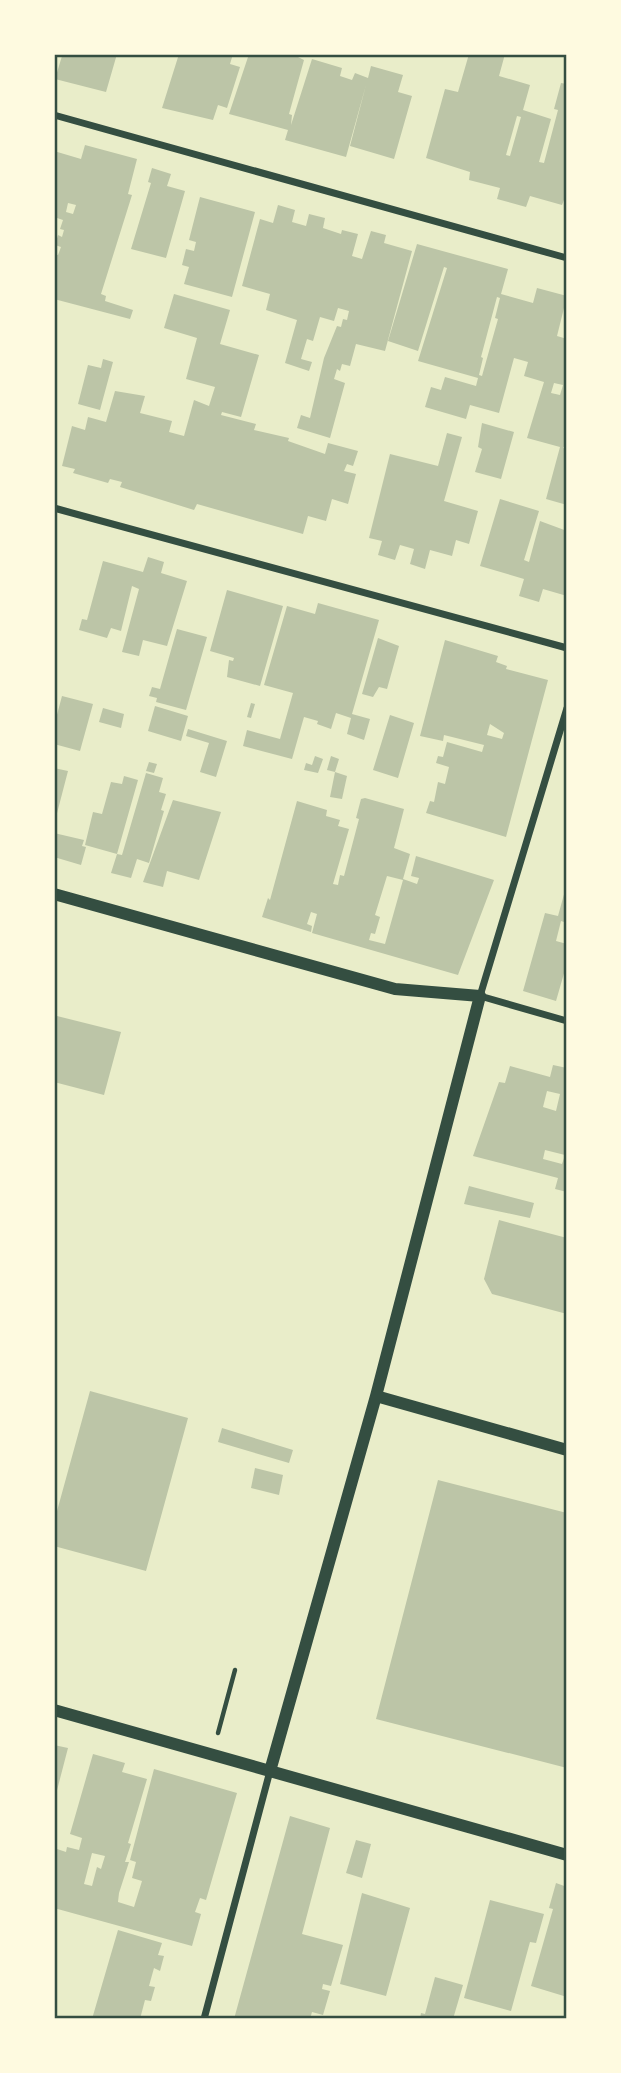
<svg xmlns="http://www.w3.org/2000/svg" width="621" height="2073" font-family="Raleway,sans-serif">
  <rect width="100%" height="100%" fill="#e9edc9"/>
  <!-- building -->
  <path fill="#bcc5a7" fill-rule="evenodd" d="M57,54H117L106,92L55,79L62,56Z
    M179,54H233L230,64L240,67L227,108L218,105L213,120L162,108Z
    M249,54H292L304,60L289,114L292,115L291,125L312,59L342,68L340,76L352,80L355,73L368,78L371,66L403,75L398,92L412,96L394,159L350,146L366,85L346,157L285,140L288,130L229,114Z
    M469,54H505L499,76L530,85L523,110L551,119L539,162L544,163L558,110L554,109L561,83L567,84V192L562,205L530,196L526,207L497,199L500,188L469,180L470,172L426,158L445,89L458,92ZM517,116L521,117L510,156L506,155Z
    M85,145L137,159L128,194L132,195L101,294L106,296L105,301L133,310L130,319L54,299V254L58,255L61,247L55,245L58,235L62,237L64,230L60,229L63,220L54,217V151L81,159ZM68,203L76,205L73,214L66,212Z
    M152,168L171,174L167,186L185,191L166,258L131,249L151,183L148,182Z
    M200,197L255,212L232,297L184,284L189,267L182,265L186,249L194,251L196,242L189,240Z
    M278,205L295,210L292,222L306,226L309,214L325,218L323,228L341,234L342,230L358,234L352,256L362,259L371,231L386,235L384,243L412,251L385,351L356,344L350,366L342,364L340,371L337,369L334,379L345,383L330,438L297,428L301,415L310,418L324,358L337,326L341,327L343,319L347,320L349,311L338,308L334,321L320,317L313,341L307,339L301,359L312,362L309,371L285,363L297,320L266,310L270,294L242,286L260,219L273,223Z
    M417,244L508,269L501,294L533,303L537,288L567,296L557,336L567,339V442L563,448L567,449V505L546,499L560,447L527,438L544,382L524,376L528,362L514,358L499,413L470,405L466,419L425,407L431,387L441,390L445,377L476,386L478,378L418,361L447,268L444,267L418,351L388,341ZM497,297L500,298L495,318L498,319L482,376L479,375L483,358L481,357ZM554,383L563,385L560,395L551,393Z
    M174,294L230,310L220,344L259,355L241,417L222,412L221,415L256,424L254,430L289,438L288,441L325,454L328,443L358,451L353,466L347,464L344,471L356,474L348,504L332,499L326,521L308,516L303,534L197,504L194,510L120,487L122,482L110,479L108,483L73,473L75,469L62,466L72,426L85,430L88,417L106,422L115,391L145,396L140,413L172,421L169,432L184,436L194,400L209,406L215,387L186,379L197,338L164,328Z
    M103,359L113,362L100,410L78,404L88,365L101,368Z
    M482,423L514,432L501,479L475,472L482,449L478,447Z
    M447,433L462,437L444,501L478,511L469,544L456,540L452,556L430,550L425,569L410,564L414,549L400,545L395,560L378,555L382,541L369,538L390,454L438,466Z
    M500,499L539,511L524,560L529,562L540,521L567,531V596L543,589L539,602L519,596L524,579L480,566Z
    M148,557L164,562L161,573L187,581L167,646L143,640L139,656L122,652L139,589L132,586L121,631L111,628L107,638L79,630L82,619L87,620L103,561L143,572Z
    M227,590L283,606L260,686L227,677L229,660L233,661L234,658L210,651Z
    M318,603L379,620L352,714L370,719L364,740L347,734L351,718L336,713L331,729L317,724L318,721L304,717L292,759L243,746L247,730L280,739L293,693L264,685L287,606L315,614Z
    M177,629L207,637L186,710L156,702L157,698L149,696L152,687L160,689Z
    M378,638L399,646L387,689L379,687L373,697L362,694Z
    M445,640L498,656L496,662L507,666L506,669L548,680L506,837L426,813L430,801L434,802L438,782L445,784L449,767L436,763L438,756L443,757L447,742L482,752L484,745L444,735L443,741L420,736ZM490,724L504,733L502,739L487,735Z
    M62,696L93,704L80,751L54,744V726Z
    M251,703L255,704L251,718L247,717Z
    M155,706L188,716L181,741L148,731Z
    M103,708L124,714L121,728L99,722Z
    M390,715L414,723L398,778L373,770Z
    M188,729L227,741L216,777L200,772L209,743L186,736Z
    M315,756L323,759L318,773L304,770L306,763L312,765Z
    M331,756L339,759L335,772L327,770Z
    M149,762L157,764L154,773L146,771Z
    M54,768L68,771L55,821H54Z
    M335,772L347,776L342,799L330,797Z
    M146,773L163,778L159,792L166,794L161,810L164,811L149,863L137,859L131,878L111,873L117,854L122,855Z
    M124,776L138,780L117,854L85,845L93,812L102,814L111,782L122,784Z
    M365,798L404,809L394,848L410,854L403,879L417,884L419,878L411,876L416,856L494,880L458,975L312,933L317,914L311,912L307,924L312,926L311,932L262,917L268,898L270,900L297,801L327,810L326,816L340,820L338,826L349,829L333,884L338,885L340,875L344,876L359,819L356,818L361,799ZM387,876L403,880L385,944L369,940L371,933L375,934L380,917L375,915Z
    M173,800L221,812L199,880L167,871L163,887L143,882Z
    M54,833L84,840L82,846L86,847L81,865L54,857Z
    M566,887L567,923L561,921L556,941L567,944V963L556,1001L523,991L545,913L558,916Z
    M57,1016L121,1032L104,1095L54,1082Z
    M553,1065L567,1068V1192L555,1189L558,1178L473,1156L499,1082L505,1083L510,1066L550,1077ZM547,1091L560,1094L556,1111L543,1107ZM545,1150L565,1155L562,1164L543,1159Z
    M469,1186L534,1203L530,1218L464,1204Z
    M499,1220L567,1238V1314L492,1294L484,1279Z
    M90,1391L188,1418L146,1571L54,1546V1522Z
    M222,1428L293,1450L289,1463L218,1442Z
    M255,1468L283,1475L279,1495L251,1488Z
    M438,1480L567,1513V1768L376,1719Z
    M54,1745L68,1748L55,1798H54Z
    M93,1754L125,1763L122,1772L147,1779L128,1843L131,1844L125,1862H129L119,1893L118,1902L134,1907L142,1881L132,1878L136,1862L130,1860L154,1769L237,1793L206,1900L200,1898L195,1912L201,1914L192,1946L54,1908V1848L66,1852L67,1847L79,1850L82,1838L70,1834ZM92,1853L105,1856L101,1869L97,1867L92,1886L84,1884Z
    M290,1816L330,1828L302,1934L343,1945L331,1986L323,1984L322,1989L330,1991L323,2015L312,2012L310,2019H234Z
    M356,1840L371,1844L362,1878L346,1873Z
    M556,1883L567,1887V1997L531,1986L553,1909L549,1908Z
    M362,1893L410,1908L386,1996L340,1984Z
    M490,1900L544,1914L536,1943L530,1942L511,2011L464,1998Z
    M118,1930L162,1943L158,1955L164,1956L160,1971L154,1968L149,1986L155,1987L151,2001L145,2000L140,2019H92Z
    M435,1977L463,1985L453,2019H420L421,2013L425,2014Z"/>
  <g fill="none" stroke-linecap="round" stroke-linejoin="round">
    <!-- path -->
    <path stroke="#344e41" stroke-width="4.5" d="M218,1733L235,1670"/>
    <!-- minor -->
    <path stroke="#344e41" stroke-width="7" d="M54,115L567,258
      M54,508L567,648
      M567,708L480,996L567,1021
      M204,2019L270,1771"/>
    <!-- tertiary -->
    <path stroke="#344e41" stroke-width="12" d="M54,894L395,989L480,996L376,1396L270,1771
      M376,1396L567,1450
      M54,1710L567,1855"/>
  </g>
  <!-- border -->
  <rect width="621" height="2073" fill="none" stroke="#fefae0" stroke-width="112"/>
  <rect x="56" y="56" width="509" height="1961" fill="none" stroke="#344e41" stroke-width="2.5"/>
</svg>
